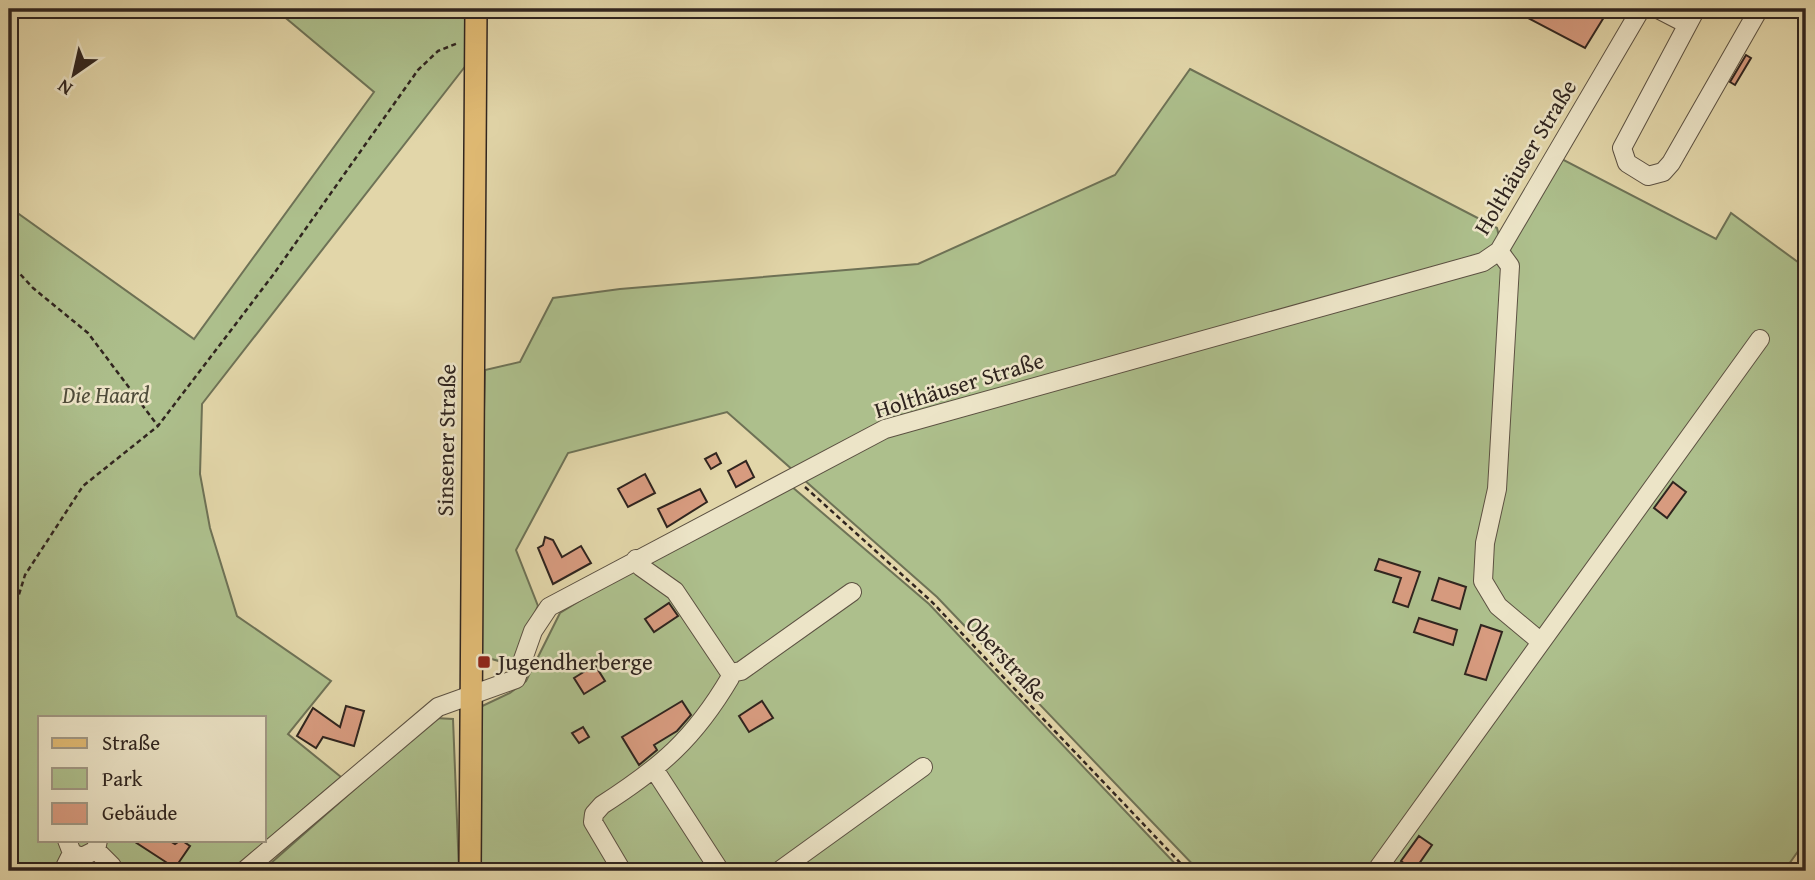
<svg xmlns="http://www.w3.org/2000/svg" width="1815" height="880" font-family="'Gentium Book Plus',serif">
  <rect width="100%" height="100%" fill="#e2d6a9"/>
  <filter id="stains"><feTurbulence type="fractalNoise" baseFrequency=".00286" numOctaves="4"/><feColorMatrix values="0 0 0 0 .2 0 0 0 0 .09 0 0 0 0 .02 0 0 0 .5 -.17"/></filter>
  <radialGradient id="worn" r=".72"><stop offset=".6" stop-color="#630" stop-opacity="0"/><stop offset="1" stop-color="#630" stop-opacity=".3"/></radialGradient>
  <!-- green -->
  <path fill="#adbf8c" stroke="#6e7256" stroke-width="2" fill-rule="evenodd" d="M275,9H467V64L202,404L200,474L210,528L237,616L331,681L288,734L341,777L231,871H9V207L194,339L374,92ZM40,717H264V840H40Z
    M1190,69L1497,228L1506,266L1517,268L1506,240L1558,157L1716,239L1731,213L1806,268V840L1784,871H1199L937,597L727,412L568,453L516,550L538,606L512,665L478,655L485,370L520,362L553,298L620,289L918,264L1115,175Z
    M791,486L929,604L1182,871H477L476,709L510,693L526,681L560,613L636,566Z
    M435,718L453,719L459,871H262Z"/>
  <!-- building -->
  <path fill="#d79b7f" stroke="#30251f" stroke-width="2" d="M1511,9H1609L1585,48Z
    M1746,55L1751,58L1735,85L1730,82Z
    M716,453L721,463L711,469L705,459Z
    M746,461L754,477L736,487L728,471Z
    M645,474L655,493L628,507L618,489Z
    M1673,482L1686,492L1667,518L1654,508Z
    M700,489L707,502L667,527L658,509Z
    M545,537L553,540L562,557L581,546L591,563L553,584L538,548L543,545Z
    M1379,559L1420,572L1408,607L1393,602L1401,578L1375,570Z
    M1439,578L1466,587L1460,609L1432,600Z
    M669,603L678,616L654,632L645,619Z
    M1419,618L1457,630L1453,645L1414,632Z
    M1481,625L1502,632L1486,680L1465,674Z
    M595,665L605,681L584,694L574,678Z
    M682,701L691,715L677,731L654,745L657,750L639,765L622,737Z
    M762,701L773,718L749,732L739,716Z
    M346,706L364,711L354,746L323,737L316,748L297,736L313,708L340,727Z
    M583,727L589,737L579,743L572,733Z
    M1419,836L1432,845L1414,871L1401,861Z
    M132,840H168L175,844L181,840L190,846L175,868Z"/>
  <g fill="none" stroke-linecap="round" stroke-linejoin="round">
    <!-- minor casing -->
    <g stroke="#5c5142" stroke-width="20">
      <path id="minor" d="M1658,9L1687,24
        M1696,9L1622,148L1627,163L1648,176L1663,172L1671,163L1759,9
        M1499,251L1510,266L1497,489L1485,543L1483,581L1498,606L1541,642
        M730,673L741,671L852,592
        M654,769L720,871
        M67,840L72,853L82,857L96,850L98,840
        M96,850L112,866V871
        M63,871L72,853
        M244,871L438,707L516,679L533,631L549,607L885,429L1483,262L1499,251L1641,9
        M622,871L593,822L594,814L602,805C661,767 694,739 730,678V673L675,591L641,567L636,559
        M779,871L923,767
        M1376,871L1760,339"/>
    </g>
    <!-- major casing -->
    <g stroke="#30251f" stroke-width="24">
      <path id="major" d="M470,871L476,9"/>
    </g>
    <!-- path -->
    <path stroke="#30251f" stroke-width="2.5" stroke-dasharray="5 3.5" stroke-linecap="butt" d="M9,262L33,288L88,333L158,426
      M805,487L931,601L1188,871
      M9,627L25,575L83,486L158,426L273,275L418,70L438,51L458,43"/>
    <!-- minor -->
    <use href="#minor" stroke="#ece4c7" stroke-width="18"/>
    <!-- major -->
    <use href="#major" stroke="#e1bb74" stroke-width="21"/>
  </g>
  <!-- markers -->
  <rect fill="#8f2418" stroke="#ece4c7" stroke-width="2.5" x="477" y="655" width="14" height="14" rx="3.5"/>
  <g text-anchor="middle" stroke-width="5" stroke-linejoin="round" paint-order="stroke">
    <!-- street labels -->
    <g font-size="23" fill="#30251f" stroke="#ece4c7">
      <text transform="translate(1525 157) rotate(-59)" y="8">Holthäuser Straße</text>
      <text transform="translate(959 385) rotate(-17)" y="8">Holthäuser Straße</text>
      <text transform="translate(446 440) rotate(-89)" y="8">Sinsener Straße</text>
      <text transform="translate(1007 659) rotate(47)" y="8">Oberstraße</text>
    </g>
    <!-- park labels -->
    <g font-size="23" font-style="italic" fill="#4f4c3a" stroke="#ece4c7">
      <text x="106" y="403">Die Haard</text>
    </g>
    <!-- poi labels -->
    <g font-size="23" fill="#30251f" stroke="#ece4c7" text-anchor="start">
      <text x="498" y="670">Jugendherberge</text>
    </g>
  </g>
  <!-- margin -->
  <rect width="1815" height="880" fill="none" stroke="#e2d6a9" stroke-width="35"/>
  <rect x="10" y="10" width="1794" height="859" fill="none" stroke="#30251f" stroke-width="3.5"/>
  <rect x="18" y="18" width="1780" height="845" fill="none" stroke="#30251f" stroke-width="2"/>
  <!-- legend -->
  <rect x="38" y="716" width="228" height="126" fill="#ece4c7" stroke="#a19884" stroke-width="2"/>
  <rect x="52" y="738" width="35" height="10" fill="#e1bb74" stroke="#a19884" stroke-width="2"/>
  <text x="102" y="750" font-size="21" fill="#30251f">Straße</text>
  <rect x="52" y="768" width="35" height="21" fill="#adbf8c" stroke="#a19884" stroke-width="2"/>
  <text x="102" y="786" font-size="21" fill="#30251f">Park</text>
  <rect x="52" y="803" width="35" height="21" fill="#d79b7f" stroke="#a19884" stroke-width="2"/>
  <text x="102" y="820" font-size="21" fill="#30251f">Gebäude</text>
  <!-- north arrow -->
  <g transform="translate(74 74) rotate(214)" stroke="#ece4c7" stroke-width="5" paint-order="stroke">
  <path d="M0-5L12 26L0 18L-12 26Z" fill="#30251f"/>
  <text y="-10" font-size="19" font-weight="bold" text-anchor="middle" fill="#30251f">N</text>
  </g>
  <rect width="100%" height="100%" filter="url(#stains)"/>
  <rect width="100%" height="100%" fill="url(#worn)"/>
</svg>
